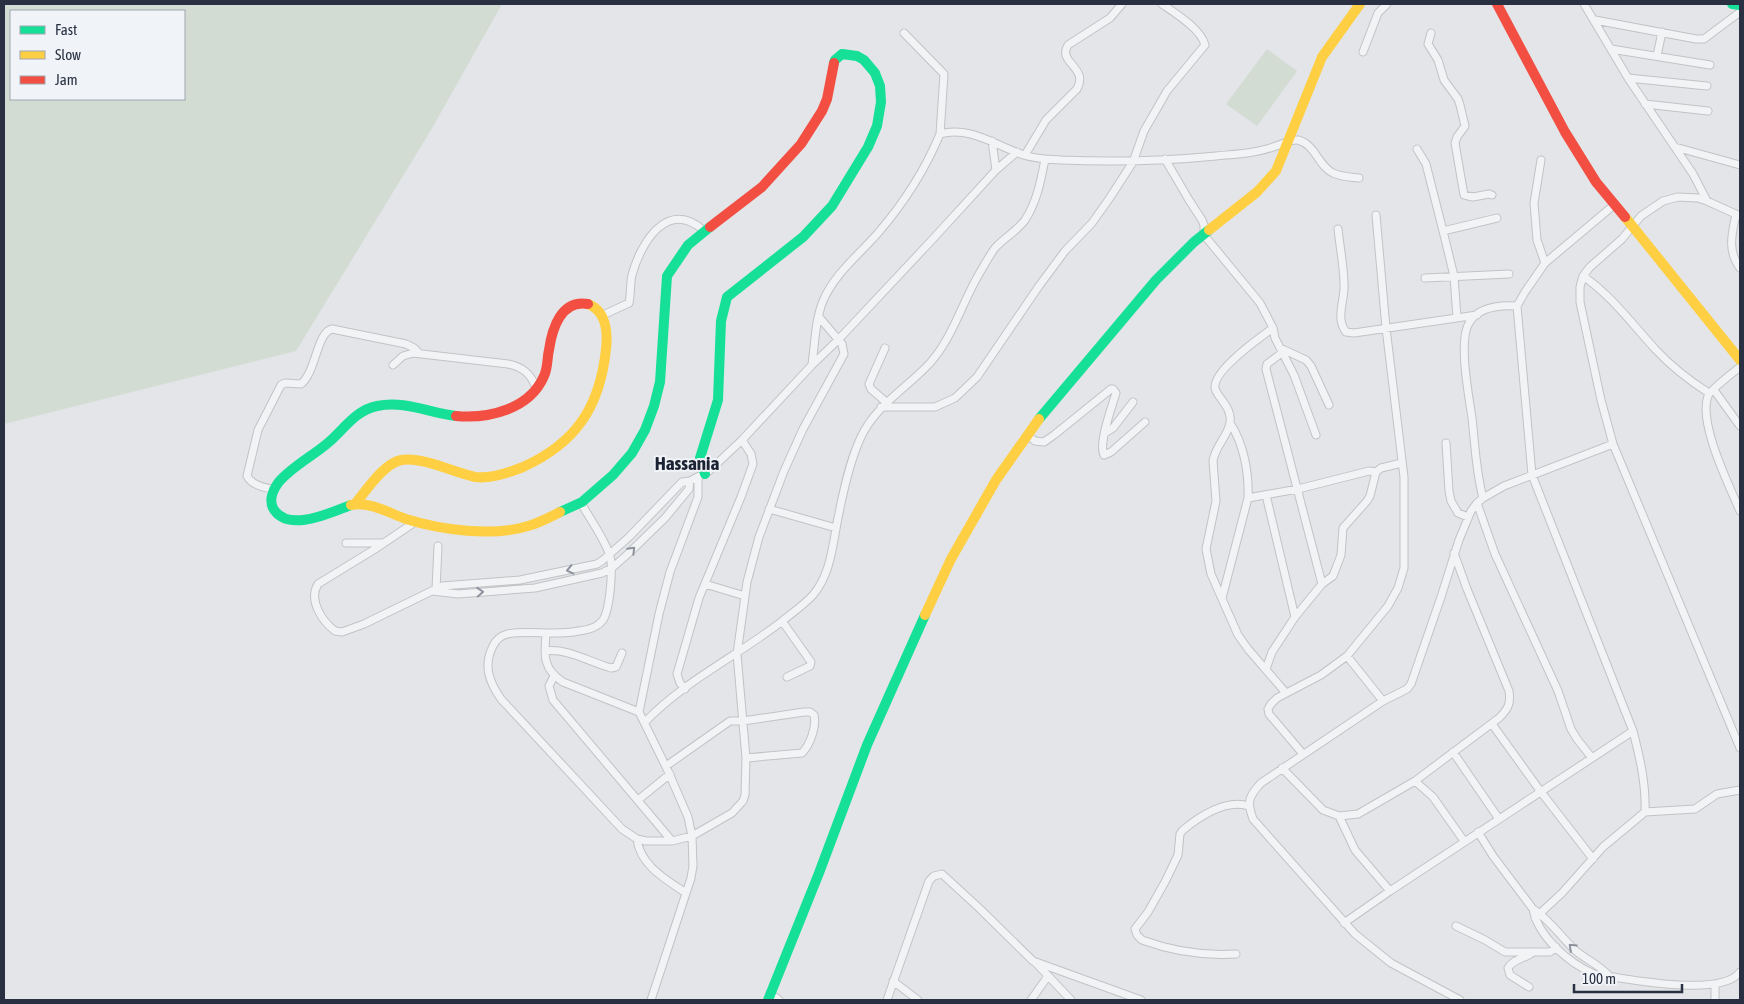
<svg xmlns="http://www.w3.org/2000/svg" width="1744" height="1004" font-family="'Asap Condensed',sans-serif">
  <rect width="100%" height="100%" fill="#e3e5e8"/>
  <!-- green -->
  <path fill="#d2dcd3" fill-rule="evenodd" d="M4,4H502L431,130L296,351L4,424ZM11,11H184V99H11Z
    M1267,49L1297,71L1257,126L1226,104Z"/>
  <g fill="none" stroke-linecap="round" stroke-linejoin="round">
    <!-- street casing -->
    <g stroke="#c1c3c6" stroke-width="9">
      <path id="street" d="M1584,4L1628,78L1693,174L1707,201
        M1595,20L1696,39H1704L1740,12
        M904,33L944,74L940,134
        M1431,33L1428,44L1438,60L1444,80L1458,99L1460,105L1465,126L1457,137L1455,143L1464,195L1473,197L1489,194L1492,195
        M1611,49L1710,65
        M1363,52L1378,13L1387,4
        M1657,56L1662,32
        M1628,78L1707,86
        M1645,104L1708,111
        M992,141L996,170L1017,152
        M1675,147L1740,165
        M1417,149L1426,164L1443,231L1454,276L1457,318
        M1025,155L1046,120L1077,89C1089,67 1057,63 1068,45L1110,18L1122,4
        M1165,159L1189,200L1202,220L1204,225V235L1260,303L1273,328L1275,338L1294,375L1316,435
        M1541,160L1534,203L1537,240L1545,263
        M1736,214C1732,233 1727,251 1740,268
        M1740,216L1707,201L1698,198L1678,197L1663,201L1641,216L1622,239L1590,267L1583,276L1580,287V302L1601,400L1613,444L1740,748
        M1338,229C1340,248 1344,267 1344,285C1345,300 1335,318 1346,332L1354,333L1477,315
        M1443,231L1497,218
        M1583,276C1612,296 1632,324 1656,350C1671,366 1690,381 1709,393
        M1425,278L1509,274
        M603,315L629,303C631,293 630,284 632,275C641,242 668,198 704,231
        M1273,328C1261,337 1207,374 1216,391C1221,401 1232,409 1230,422C1229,435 1215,446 1213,461L1216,501L1206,549L1211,574L1238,635L1248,649L1286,693
        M885,348L869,384L871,389L886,402
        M1280,348L1306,360L1311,366L1329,405
        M1283,352L1267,364L1266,369L1322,584
        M812,364C815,344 815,320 823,301C835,273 858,256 878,233C903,204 925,170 940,134C971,125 999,148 1027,156C1038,159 1049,159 1061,160C1113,162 1165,161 1216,156C1236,154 1258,153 1276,146C1283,144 1291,139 1298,140C1315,144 1319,167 1333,173C1341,177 1351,177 1359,178
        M393,365L403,356L413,353L508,364C523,367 531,374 536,388
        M1740,367C1734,372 1710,390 1708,396C1698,423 1729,485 1740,511
        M1714,390L1740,426
        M881,407H935L955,398L977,377L1039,286L1065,251L1092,223L1109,199L1133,162L1144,131L1167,91L1205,45C1201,29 1175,13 1162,4
        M1105,433L1113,428L1133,402
        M1027,435L1035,441L1044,442L1054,435L1111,389H1113L1116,393C1112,406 1098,444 1104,455L1111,452L1145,422
        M1446,443L1449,491L1451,501L1458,513L1468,517
        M274,489C264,488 252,485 247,476L258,430L281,385L285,383L301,384C316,372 317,332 332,329L406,344L414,348L419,353
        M1266,495L1295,617
        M1248,498L1298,489L1369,471L1376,472
        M1483,498C1476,472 1475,445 1472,418C1469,397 1458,341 1469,323C1478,307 1500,305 1517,306
        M581,503C590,519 602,535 609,553C614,565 610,609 603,620C598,627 588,630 579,631C556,636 528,630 507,634C500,636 496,640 493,646C483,665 489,682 501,699L622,829L637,839L646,841H672L692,836L732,813L743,801L745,795L746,758L737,654L747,582L759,537L784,471L803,429L844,354L842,344L819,317
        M1477,503L1495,554L1558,691L1571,729L1577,739L1592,758
        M769,509L836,528
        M415,522L375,549L318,584C308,600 322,621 335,631L342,632L364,624L442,586L520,580L597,564L603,560L629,537L682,482L690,481L709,471L742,440L812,365L839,339L931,241L996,170
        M346,543H383
        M705,584L745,596
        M436,589L438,546
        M432,591L458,594L535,588L602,573L612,568L630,552L665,518L689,489L690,481
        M1222,598L1248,498C1249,473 1244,444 1230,423
        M782,621L811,662L810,666L787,677
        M546,634C544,656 543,669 563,682L639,712L668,771L688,817L692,836L693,866L691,878L651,1000
        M545,651C568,648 589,662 611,668L616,667L622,653
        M1347,656L1383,701
        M1266,669L1272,652L1295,617L1322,584L1333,576L1341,555L1343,528L1367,501L1370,496L1376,472L1381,468L1402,463
        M554,676L549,686L553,700L672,841
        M685,689L680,683L677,674L699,598L741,497L753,464L751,454L742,440
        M639,712L659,614L670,572L698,497V477
        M645,722C683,682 737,656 781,622C792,613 804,605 813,595C832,573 833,540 839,513C844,488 850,460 861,437C876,405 907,388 930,363C953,337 962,303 979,274C984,266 989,256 995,248C1004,238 1017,231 1025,220C1037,202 1041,180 1045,159
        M1492,724L1541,792L1593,859
        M1453,752L1499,819
        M1303,754L1269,714L1268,709L1271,704L1277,698L1321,675L1347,656L1388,606L1398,588L1404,568V477L1386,328L1376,215
        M666,766L730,721H743L804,712H810L814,715C817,726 810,745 802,753L746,758
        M1282,768L1323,810L1339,816L1355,850L1390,891
        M1415,781L1433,797L1464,841
        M638,800L670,774
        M1645,812L1695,809L1717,794L1740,790
        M1339,816L1358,814L1415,781L1499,718C1508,709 1511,704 1509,691L1467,589L1454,553
        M1478,832L1493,856L1533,909C1549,919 1561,937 1576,951C1587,960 1601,966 1610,977
        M637,839C640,865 665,879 686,893
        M1533,909C1538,937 1569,963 1594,974C1601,977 1606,976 1613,977C1639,981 1723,996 1740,972
        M1535,918L1562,893L1603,847L1645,812C1646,784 1640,758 1633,731L1532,475L1517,306L1525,292L1545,263L1614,205
        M1344,923L1390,891L1633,731
        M1456,926L1485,940L1505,952H1550L1556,947
        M1236,954C1204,956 1172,951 1142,940L1137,935L1135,929L1148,912L1165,882L1178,855L1180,834L1183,830C1199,817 1226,799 1248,806
        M1035,962L1071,1000
        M893,981L918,1000
        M1715,984V1000
        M1529,987L1510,975L1508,968C1514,958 1525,959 1533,952
        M770,993L779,1000
        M887,1000L929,881L934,876L942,874L978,907L1033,961L1141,1000
        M1031,1000L1048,976
        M1460,1000L1391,963L1355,934L1253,819C1247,802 1248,797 1261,783L1383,701L1407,689L1411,684L1441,597L1459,540L1471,511L1477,503L1483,498L1504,486L1613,444"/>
    </g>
    <!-- street -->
    <use href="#street" stroke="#f2f3f5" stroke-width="7"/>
    <!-- fast -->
    <path stroke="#16e098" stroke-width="10" d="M1732,4L1740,5
      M1039,419L1156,280L1194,242L1209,230
      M705,474L700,458L718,400L721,321L727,297L803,237L832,206L868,147L877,126L881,102L880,86L875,73L864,60L857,56L842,54L835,60L834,63
      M351,505C332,512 287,534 273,508C269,500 273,490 278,483C291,467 313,456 329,442C344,429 356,410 377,406C404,400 430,413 456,416
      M560,512L582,502L613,475L632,453L645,430L654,406L660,382L667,276L688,245L710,227
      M768,1000L819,873L867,745L925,615"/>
    <!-- slow -->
    <path stroke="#ffcf43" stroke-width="10" d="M1625,217L1740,360
      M1209,230L1257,192L1276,171L1322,57L1360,4
      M355,504C366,491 383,464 401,460C421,456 455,473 475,477C491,479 508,473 523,467C576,443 600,407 606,349C608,332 606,311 588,304
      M351,505C369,501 389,513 406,519C441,530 493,537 528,526C539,523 550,517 560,512
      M925,615L951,559L996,480L1039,419"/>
    <!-- jam -->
    <path stroke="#f24e42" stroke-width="10" d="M1497,4L1565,132L1596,182L1625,217
      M710,227L762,187L801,144L822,111L827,99L834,63
      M456,416C489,419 530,409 544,376C548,368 547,358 549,350C552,329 561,299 588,304"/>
  </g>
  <!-- one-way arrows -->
  <defs><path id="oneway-chevron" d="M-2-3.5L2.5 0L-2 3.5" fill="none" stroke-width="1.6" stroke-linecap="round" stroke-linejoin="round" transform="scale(1.25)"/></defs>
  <g stroke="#8d929c">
    <use href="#oneway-chevron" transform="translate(632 550) rotate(-45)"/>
    <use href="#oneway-chevron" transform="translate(570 570) rotate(167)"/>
    <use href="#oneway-chevron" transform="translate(480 592) rotate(-4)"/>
    <use href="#oneway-chevron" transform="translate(1572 947) rotate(-137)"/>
  </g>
  <g text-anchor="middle" stroke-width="4" stroke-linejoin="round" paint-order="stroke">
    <!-- district labels -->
    <g font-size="19" font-weight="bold" fill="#1b2233" stroke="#f0f3f7">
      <text x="687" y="470">Hassania</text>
    </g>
  </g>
  <!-- border -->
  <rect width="1744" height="1004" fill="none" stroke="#283042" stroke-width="10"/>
  <!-- legend -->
  <rect x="10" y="10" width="175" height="90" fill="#f0f3f7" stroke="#a0a5af"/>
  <rect x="20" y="26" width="25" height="8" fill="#16e098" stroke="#a0a5af"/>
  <text x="55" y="35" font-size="15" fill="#283042">Fast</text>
  <rect x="20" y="51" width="25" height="8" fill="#ffcf43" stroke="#a0a5af"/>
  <text x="55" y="60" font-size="15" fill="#283042">Slow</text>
  <rect x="20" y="76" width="25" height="8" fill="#f24e42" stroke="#a0a5af"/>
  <text x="55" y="85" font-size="15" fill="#283042">Jam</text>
  <!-- scale -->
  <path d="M1574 984v8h108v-8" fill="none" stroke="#283042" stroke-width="2.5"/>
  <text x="1582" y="984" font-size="15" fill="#283042" stroke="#f0f3f7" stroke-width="4" paint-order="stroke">100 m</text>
</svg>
